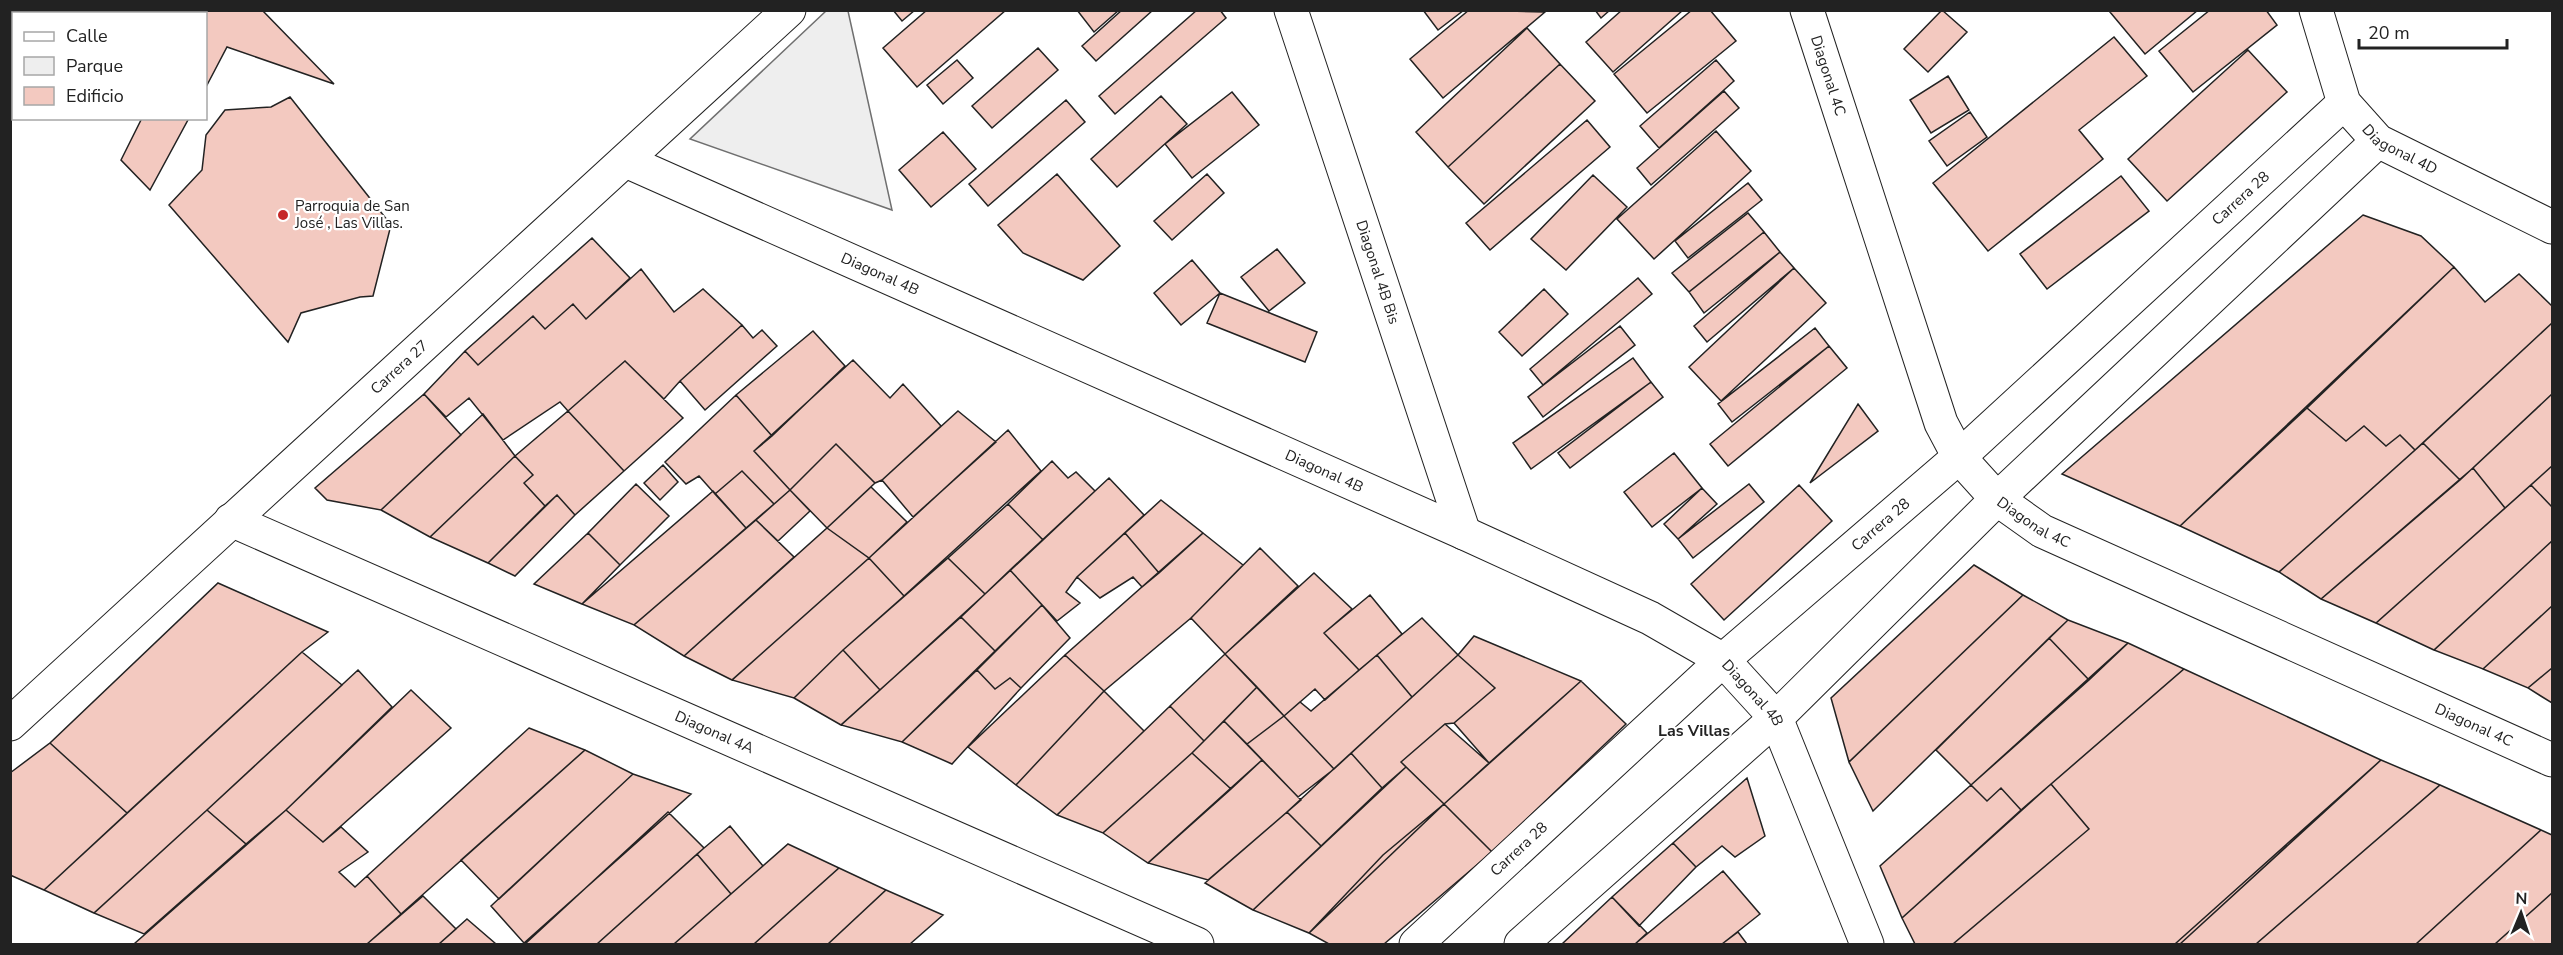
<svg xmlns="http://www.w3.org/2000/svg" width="2563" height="955" font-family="'Nunito Sans',sans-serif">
  <rect width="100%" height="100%" fill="#fff"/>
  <!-- green -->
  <path fill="#eee" stroke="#6f6f6f" stroke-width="1.5" d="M826,11H848L892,210L690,139Z"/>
  <!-- building -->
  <path fill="#f3c9c0" stroke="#222" stroke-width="1.5" d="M198,10H262L334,84L227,47L206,87V14H196Z
    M893,10H915L902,21Z
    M927,10H1006L917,87L883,48Z
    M1077,10H1119L1094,32Z
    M1122,10H1153L1096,61L1082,46Z
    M1197,10H1220L1226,18L1115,114L1099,96Z
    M1423,10H1464L1438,30Z
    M1469,10L1545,12L1443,98L1410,59Z
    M1595,10H1610L1601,18Z
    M1622,10H1683L1613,72L1586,42Z
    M1692,10H1710L1736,41L1647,113L1614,74Z
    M1942,10L1967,32L1928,72L1904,49Z
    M2112,10H2198L2145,54L2110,12Z
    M2210,10H2266L2277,25L2193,92L2159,51Z
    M1527,28L1560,64L1448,167L1416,132Z
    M2114,37L2147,76L2079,130L2103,159L1988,251L1933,183Z
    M1038,48L1058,70L992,128L972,106Z
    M2248,50L2287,92L2167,201L2128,159Z
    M957,60L973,78L943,104L927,85Z
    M1716,60L1734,81L1659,148L1640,126Z
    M1560,64L1595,101L1484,204L1448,167Z
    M1948,76L1969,110L1931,133L1910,100Z
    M1724,91L1739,108L1651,185L1637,168Z
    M1232,92L1259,125L1192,178L1165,144Z
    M1161,96L1187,124L1117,187L1091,159Z
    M290,97L391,225L373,296L360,297L301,313L288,342L169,205L202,170L206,135L225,110L271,107Z
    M1066,100L1085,122L988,206L969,184Z
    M1970,112L1987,137L1947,166L1929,141Z
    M142,118H189L150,190L121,160Z
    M1587,120L1610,147L1490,250L1466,223Z
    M1716,131L1751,171L1654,259L1617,219Z
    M943,132L976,169L931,207L899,170Z
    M1057,174L1120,246L1083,280L1023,253L998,225Z
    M1207,174L1224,193L1172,240L1154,221Z
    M1593,175L1627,207L1566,270L1531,239Z
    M2121,176L2149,211L2047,289L2020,254Z
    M1748,183L1762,200L1688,258L1675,241Z
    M1748,213L1764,232L1689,292L1672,273Z
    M2363,215L2421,236L2454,267L2180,526L2062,474Z
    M1764,232L1780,252L1704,313L1689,292Z
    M592,238L630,278L586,319L573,304L545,329L533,316L478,365L465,351Z
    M1277,249L1305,283L1269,311L1241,277Z
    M1780,252L1794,268L1707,342L1694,326Z
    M1192,260L1220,293L1181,325L1154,293Z
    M2454,267L2485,302L2519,274L2552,306V323L2415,450L2400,435L2386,446L2364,426L2346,441L2307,408Z
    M1794,268L1826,303L1721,401L1689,367Z
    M641,269L674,312L703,289L742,325L680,381L664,399L625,361L568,411L560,402L503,440L469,398L446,417L424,394L465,351L478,365L533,316L545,329L573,304L586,319Z
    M1638,278L1652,294L1543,385L1530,369Z
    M1544,289L1568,314L1522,356L1499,332Z
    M1220,293L1317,332L1305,362L1207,323Z
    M2552,323V394L2460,480L2423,443Z
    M742,325L753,338L762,330L777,346L705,410L680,381Z
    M1620,326L1635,345L1543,417L1528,397Z
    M1815,328L1829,346L1732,422L1718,404Z
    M813,331L845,366L772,436L736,395Z
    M1829,346L1847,368L1728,466L1710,444Z
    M1633,358L1651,382L1531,469L1513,443Z
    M853,360L890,398L903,384L941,426L882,480L875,483L836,444L790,490L754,451Z
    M625,361L683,418L624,471L568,411Z
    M1651,382L1663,397L1570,468L1558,453Z
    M424,394L461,435L381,510L327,500L315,488Z
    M2552,394V466L2505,508L2473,468Z
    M736,395L772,436L754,451L790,490L774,504L742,471L715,494L699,476L686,484L665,462Z
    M1858,404L1878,431L1810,483Z
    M2307,408L2346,441L2364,426L2386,446L2400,435L2415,450L2279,572L2180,526Z
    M568,411L624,471L575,515L557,495L545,506L524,483L533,475L515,456Z
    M958,411L996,442L913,517L882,480Z
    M483,414L515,456L430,537L381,510Z
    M1008,430L1041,471L904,596L869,558Z
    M2423,443L2460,480L2321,599L2279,572Z
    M836,444L875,483L827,528L790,490Z
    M1674,453L1702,488L1652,527L1624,492Z
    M515,456L533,475L524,483L545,506L488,563L430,537Z
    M1052,461L1068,478L1076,472L1095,491L1043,540L1008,504Z
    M663,465L678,482L660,500L644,483Z
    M2552,466V507L2531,485Z
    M2473,468L2505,508L2376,623L2321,599Z
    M742,471L774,504L746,528L715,494Z
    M1109,478L1144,515L1077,577L1066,592L1080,603L1057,621L1010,570Z
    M636,484L669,516L620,565L588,533Z
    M1749,484L1764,502L1693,558L1678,539Z
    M1799,485L1832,521L1724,620L1691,584Z
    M2531,485L2552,507V541L2434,650L2376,623Z
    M871,487L907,522L869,558L827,528Z
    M1702,488L1717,504L1678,539L1664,524Z
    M790,490L810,511L778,541L756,520Z
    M713,491L746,528L634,625L582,604Z
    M557,495L575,515L515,576L488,563Z
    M1161,500L1203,533L1159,573L1125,533Z
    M1008,504L1043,540L985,594L948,558Z
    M756,520L794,557L684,656L634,625Z
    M827,528L869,558L732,680L684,656Z
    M588,533L620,565L582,604L534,584Z
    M1125,533L1159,573L1142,587L1133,577L1100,598L1077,577Z
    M1203,533L1243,565L1191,618L1104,691L1065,655Z
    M2552,541V606L2483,669L2434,650Z
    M1260,548L1298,586L1225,654L1191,618Z
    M869,558L904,596L843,650L794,698L732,680Z
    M948,558L985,594L880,690L843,650Z
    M1974,565L2023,595L1849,762L1831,698Z
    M1010,570L1042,605L995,651L961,617Z
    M1314,573L1352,609L1324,633L1359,670L1325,700L1315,689L1284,716L1225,654Z
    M218,583L328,632L302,652L127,813L50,743Z
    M1370,595L1402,634L1359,670L1324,633Z
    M2023,595L2068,620L1873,811L1849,762Z
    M1042,605L1070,638L1021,688L1010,678L995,689L977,670Z
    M2552,606V668L2528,688L2483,669Z
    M961,617L995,651L902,742L841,725Z
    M1422,618L1458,655L1412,697L1377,655Z
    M2068,620L2128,643L2089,680L2049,638Z
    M1474,636L1581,681L1489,763L1454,723L1495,688L1458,655Z
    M2049,638L2089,680L1971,785L1936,750Z
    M2128,643L2184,669L2021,810L2001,788L1987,801L1971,785Z
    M843,650L880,690L841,725L794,698Z
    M302,652L342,685L207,810L94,913L44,890Z
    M1225,654L1257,687L1204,741L1170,706Z
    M1065,655L1104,691L1016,785L968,747Z
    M1377,655L1412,697L1334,769L1284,716L1300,702L1311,711Z
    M1458,655L1495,688L1454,723L1445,724L1401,762L1406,767L1382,788L1351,753Z
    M2552,668V703L2528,688Z
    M2184,669L2381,760L2180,944H1953L2089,829L2051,784Z
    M358,670L392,707L286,810L246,844L207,810Z
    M977,670L995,689L1010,678L1021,688L952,764L902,742Z
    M1581,681L1626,724L1492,852L1444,804Z
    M1257,687L1284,716L1247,744L1224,721Z
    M411,690L451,728L323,842L286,810Z
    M1104,691L1144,731L1057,815L1016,785Z
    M1170,706L1204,741L1192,753L1103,833L1057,815Z
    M1284,716L1334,769L1298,797L1247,744Z
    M1224,721L1262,760L1231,789L1192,753Z
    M1445,724L1489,763L1444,804L1401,762Z
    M529,728L585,750L401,914L367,876Z
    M50,743L127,813L44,890L10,875V773Z
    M585,750L633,774L499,899L461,860Z
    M1192,753L1231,789L1148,863L1103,833Z
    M1351,753L1382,788L1321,846L1287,812Z
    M1262,760L1301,800L1208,880L1148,863Z
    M2381,760L2440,785L2256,944H2175Z
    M1406,767L1444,804L1309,933L1253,910Z
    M633,774L691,794L524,943L491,906Z
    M1747,778L1765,836L1735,857L1722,846L1696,867L1673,843Z
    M2051,784L2089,829L1953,944H1915L1902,918Z
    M1971,785L1987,801L2001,788L2021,810L1902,918L1880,866Z
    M2440,785L2541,830L2416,944H2256Z
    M1444,804L1492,852L1384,944H1329L1309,933L1383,855Z
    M207,810L246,844L144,934L94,913Z
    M286,810L323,842L341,827L368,852L339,872L355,887L367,876L401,914L367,944H134Z
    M668,812L704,848L597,944H525Z
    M1287,812L1321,846L1253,910L1205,883Z
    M730,826L763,866L731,894L697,854Z
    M2541,830L2552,835V893L2495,944H2416Z
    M1673,843L1696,867L1639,926L1612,897Z
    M788,844L839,868L754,944H674Z
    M697,854L731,894L674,944H597Z
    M839,868L886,890L828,944H754Z
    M1723,871L1760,914L1722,944H1635Z
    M886,890L943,915L910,944H828Z
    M2552,893V944H2495Z
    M423,896L456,929L439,944H367Z
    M1612,897L1647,933L1635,944H1562Z
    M467,919L496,944H439Z
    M1738,932L1747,944H1722Z"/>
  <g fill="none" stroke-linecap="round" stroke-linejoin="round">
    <!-- minor casing -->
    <g stroke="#222" stroke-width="35">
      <g id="minor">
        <path id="s1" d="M1291,10L1464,533"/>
        <path id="s2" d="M1807,10L1941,423L1959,457L1997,499L2042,531L2552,760"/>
        <path id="s3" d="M2316,10L2344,103L2378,141L2552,227"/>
        <path id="s4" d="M626,161L1464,533L1650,618L1723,660L1776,718L1867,944"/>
        <path id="s5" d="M231,520L1197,944"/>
        <path id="s6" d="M10,724L789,10"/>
        <path id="s7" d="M1416,944L1723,660L1959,457L2344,103"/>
        <path d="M1521,944L1776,718L1997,499L2378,141"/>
      </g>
    </g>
    <!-- minor -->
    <use href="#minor" stroke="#fff" stroke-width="33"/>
  </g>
  <!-- markers -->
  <circle fill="#c62828" stroke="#fff" stroke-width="2" cx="283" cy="215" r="6"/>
  <g text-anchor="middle" stroke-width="4.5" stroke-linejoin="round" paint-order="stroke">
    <!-- street labels -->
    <g font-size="15" fill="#222" stroke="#fff">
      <text dy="5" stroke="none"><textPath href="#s2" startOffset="69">Diagonal 4C</textPath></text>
      <text dy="5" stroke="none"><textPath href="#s3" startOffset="171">Diagonal 4D</textPath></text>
      <text dy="5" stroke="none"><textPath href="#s7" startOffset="1112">Carrera 28</textPath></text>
      <text dy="5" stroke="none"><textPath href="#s1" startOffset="276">Diagonal 4B Bis</textPath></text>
      <text dy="5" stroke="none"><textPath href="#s4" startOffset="278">Diagonal 4B</textPath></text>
      <text dy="5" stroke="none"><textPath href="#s6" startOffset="528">Carrera 27</textPath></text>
      <text dy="5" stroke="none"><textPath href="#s4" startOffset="764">Diagonal 4B</textPath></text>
      <text dy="5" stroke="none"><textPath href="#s2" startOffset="573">Diagonal 4C</textPath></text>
      <text dy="5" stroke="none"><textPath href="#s7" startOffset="626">Carrera 28</textPath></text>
      <text dy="5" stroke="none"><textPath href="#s4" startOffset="1250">Diagonal 4B</textPath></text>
      <text dy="5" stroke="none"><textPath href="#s2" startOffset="1058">Diagonal 4C</textPath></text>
      <text dy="5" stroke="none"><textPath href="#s5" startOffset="528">Diagonal 4A</textPath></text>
      <text dy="5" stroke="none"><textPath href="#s7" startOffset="140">Carrera 28</textPath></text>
    </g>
    <!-- poi labels -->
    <g font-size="15" fill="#222" stroke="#fff" text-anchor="start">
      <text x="295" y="211">Parroquia de San<tspan x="295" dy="17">José , Las Villas.</tspan></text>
    </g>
    <!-- neighbourhood labels -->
    <g font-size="16" font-weight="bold" fill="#222" stroke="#fff">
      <text x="1694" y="736">Las Villas</text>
    </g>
  </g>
  <!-- border -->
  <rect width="2563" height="955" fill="none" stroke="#222222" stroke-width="24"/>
  <!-- legend -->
  <rect x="12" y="12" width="195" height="108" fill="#ffffff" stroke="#a7a7a7" stroke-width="1.5"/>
  <rect x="24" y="32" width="30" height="9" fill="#ffffff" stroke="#a7a7a7" stroke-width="1.5"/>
  <text x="66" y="42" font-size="18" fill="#222222">Calle</text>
  <rect x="24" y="57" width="30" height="18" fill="#eeeeee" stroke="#a7a7a7" stroke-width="1.5"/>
  <text x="66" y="72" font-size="18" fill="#222222">Parque</text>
  <rect x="24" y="87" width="30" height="18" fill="#f3c9c0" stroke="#a7a7a7" stroke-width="1.5"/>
  <text x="66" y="102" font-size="18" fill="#222222">Edificio</text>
  <!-- north arrow -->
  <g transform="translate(2521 913) rotate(2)" stroke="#ffffff" stroke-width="4.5" paint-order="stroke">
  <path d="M0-4.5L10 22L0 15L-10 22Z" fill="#222222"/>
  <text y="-9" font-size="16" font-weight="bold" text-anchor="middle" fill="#222222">N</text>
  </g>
  <!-- scale -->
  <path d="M2359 39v9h148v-9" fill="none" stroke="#222222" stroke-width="3"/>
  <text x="2368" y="39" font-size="18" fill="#222222" stroke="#ffffff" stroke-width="4.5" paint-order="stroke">20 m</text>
</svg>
